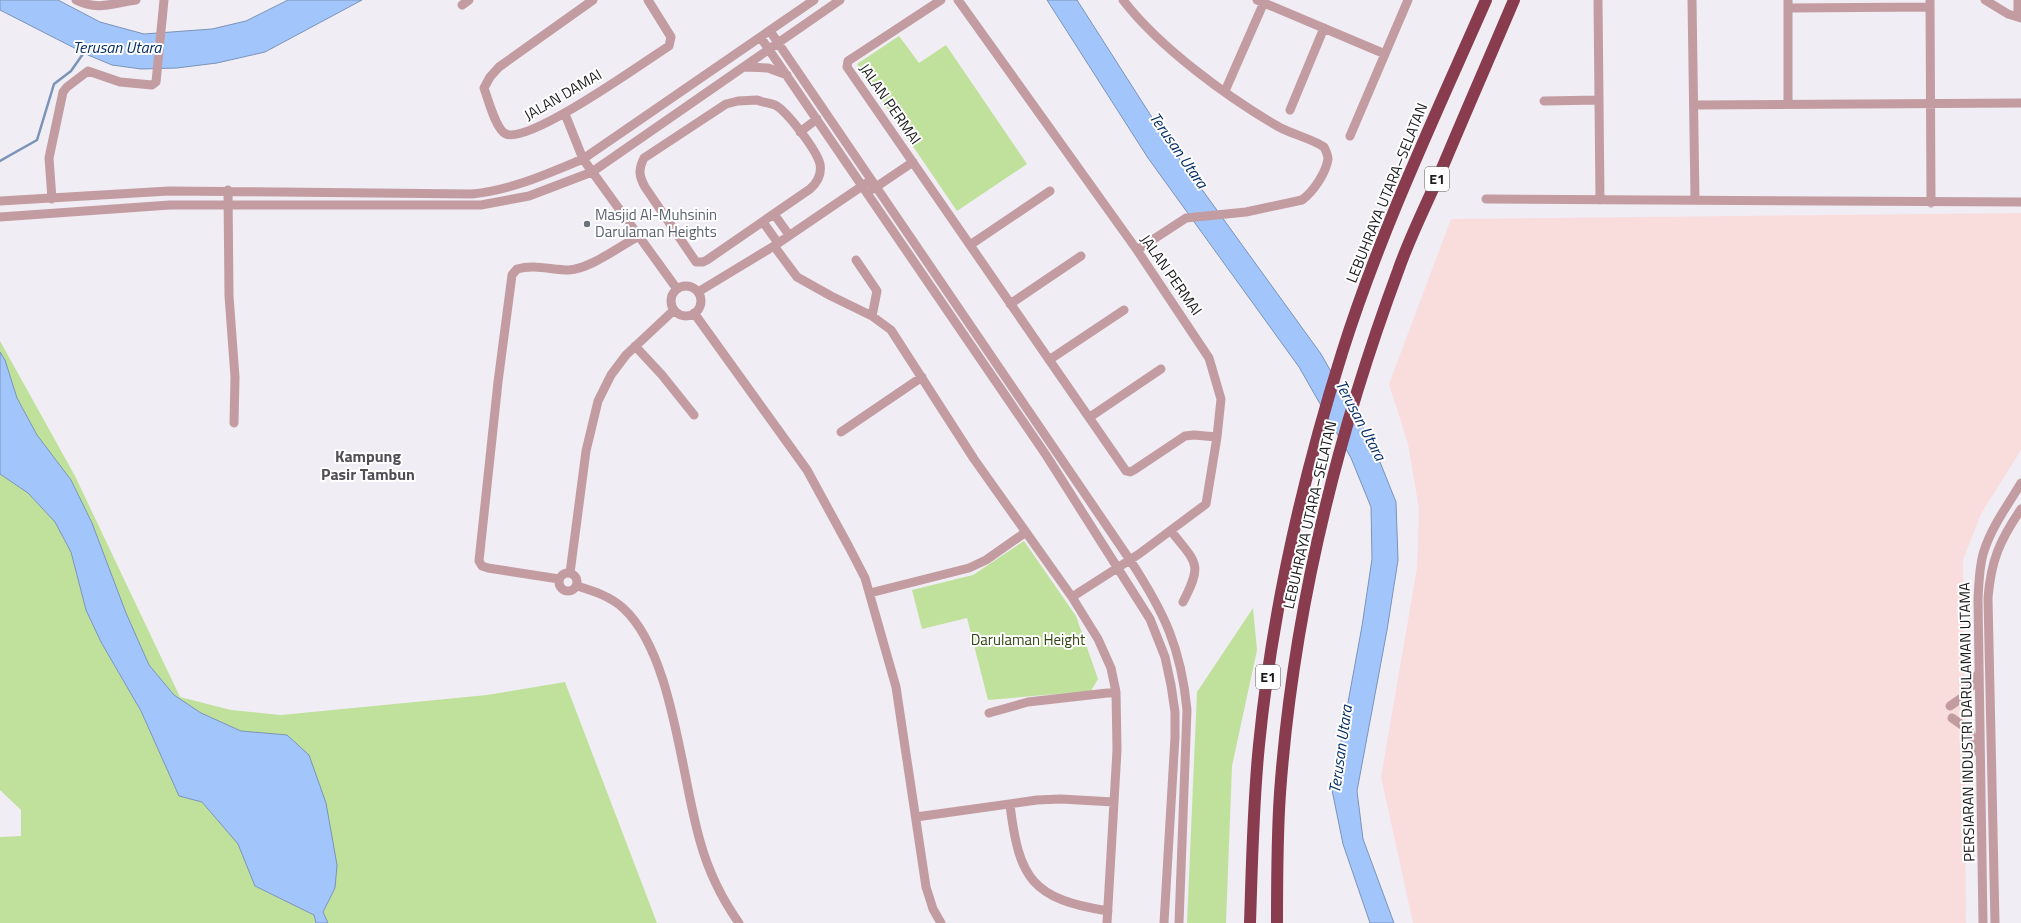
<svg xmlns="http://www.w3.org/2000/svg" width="2021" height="923" font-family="'Titillium Web',sans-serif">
  <rect width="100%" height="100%" fill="#f1edf4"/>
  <!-- education -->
  <path fill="#f9dddd" d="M2021,213V450L1981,514L1963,560L1966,923H1413L1381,777L1417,568L1419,509L1408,444L1389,384L1451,219Z"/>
  <!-- green -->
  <path fill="#c0e19c" d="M899,36L919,63L946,45L1027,164L957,211L857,64Z
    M0,341L75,476L180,697L231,710L281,715L487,695L565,682L657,923H328L323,912L335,888L287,735L241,731L201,713L174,695L149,665L126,613L92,523L71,480L37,435L17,398L5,360L0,352Z
    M0,474L28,493L55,522L71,552L86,610L101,642L141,711L179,796L202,802L238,844L255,886L314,915L316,923H0V837L21,836V810L0,790Z
    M1024,541L1076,616L1098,679L1091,691L988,700L967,618L922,629L912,590L973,575Z
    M1253,608L1257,650L1232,766L1226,923H1187L1197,692Z"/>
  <!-- water -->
  <path fill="#a2c6fb" stroke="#7a93b8" d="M0,0H58L100,22L144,34L212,29L246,21L288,0H362L265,52L217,63L177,68L141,69L112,65L88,55L0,10Z
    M1047,0H1077L1169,144L1321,354L1374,447L1396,502L1398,560L1387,630L1357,791L1363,839L1394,923H1370L1343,844L1332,790L1362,626L1372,559L1371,507L1351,458L1299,367L1148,158Z
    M0,352L5,360L17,398L37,435L71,480L92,523L126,613L149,665L174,695L201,713L241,731L287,735L309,755L326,803L337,865L335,888L323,912L328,923H316L314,915L255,886L238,844L202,802L179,796L141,711L101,642L86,610L71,552L55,522L28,493L0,474Z"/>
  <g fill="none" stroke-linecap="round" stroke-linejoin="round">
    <!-- stream -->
    <path stroke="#7a93b8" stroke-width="2.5" d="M0,161L37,140L54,84L71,71L85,51"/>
    <!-- minor -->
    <path stroke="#c39ca2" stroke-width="9" d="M76,0C98,11 113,3 136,0
      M593,0L499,67L490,77L484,88C488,99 496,130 506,134C530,144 644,62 669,46L671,37L648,0
      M941,0L848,61L847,67L1126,471L1130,472L1134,470L1185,436L1194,435L1217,437
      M1123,0C1159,47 1227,97 1279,127C1294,135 1310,138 1324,147C1326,151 1328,155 1328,159C1326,173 1313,192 1302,200L1246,212L1186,218L1137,250
      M1257,0L1385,54
      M1598,0L1600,200
      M1692,0L1695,200
      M1788,0V104
      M1930,0L1931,203
      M1985,0L2008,14L2021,18
      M2018,0V17
      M462,5L469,0
      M1788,8L1929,7
      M770,31L1130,560C1164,612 1181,647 1187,710L1179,923
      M761,38L1046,455L1150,619L1165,657L1171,685L1175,712V737L1164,923
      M745,67L768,68L787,75
      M1225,91L1265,0
      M757,100C762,102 769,103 775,105C787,111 817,151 820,164C822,175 817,183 810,189L707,260L703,262H696L645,187C639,176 638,170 644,158L726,104L738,101Z
      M1544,101L1599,100
      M1694,105L2021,103
      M1290,110L1324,28
      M565,114L583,159L677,289
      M800,132L817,119
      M1350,136L1408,0
      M873,189L913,162
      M228,190L229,296L235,377L234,423
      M52,199L49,158L63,92L67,87L88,71L120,82L152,85L156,82L164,0
      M1486,199L2021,202
      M0,201L169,191L472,194C512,190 547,174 583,159L814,0
      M774,214L789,235
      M0,217L170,205H481L529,196L592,172L840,0
      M763,222L778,243
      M970,245L1050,191
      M774,246L797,277L831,296L872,316L891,330L974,459L1072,597L1139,554L1206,504L1217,437L1221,399L1209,358L1137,250L958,0
      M856,260L877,291L872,316
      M671 301a15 15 0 1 1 30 0a15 15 0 1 1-30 0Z
      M698,292L774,246L868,182
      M1010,304L1081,256
      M694,313L807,470L849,547L865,578L896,687L926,887L933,909L941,923
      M635,346L662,375L694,415
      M1049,360L1124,310
      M1090,417L1161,369
      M841,432L922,377
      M1171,531C1197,564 1203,563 1183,602
      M559 582a9 9 0 1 1 18 0a9 9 0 1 1-18 0Z
      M570,573L586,451L598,401L611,375L626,355L674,310
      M559,579L488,568L482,566L479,561L498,382L512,275L517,269C535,264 551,270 569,270C590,269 620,246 639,236
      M577,586C593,591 610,596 623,608C673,653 681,777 700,841C708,870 722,899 739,923
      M870,593L969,568L986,560L1026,532
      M1072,597L1098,639L1111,668L1116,692L1117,750L1107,923
      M1950,706L1966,695L1978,674
      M989,713L1028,702L1116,692
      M1952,718L1969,730L1978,752
      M1010,805C1019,879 1032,899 1108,911
      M916,817L1037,800L1061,799L1114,802
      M1983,923L1978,599C1979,583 1979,566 1984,551C1992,526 2008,505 2021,483
      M1995,923L1988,598C1991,560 2000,540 2021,509"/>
    <!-- highway -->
    <path stroke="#883c4e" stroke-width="12" d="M1250,923C1252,863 1253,804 1259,745C1272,612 1302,480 1342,353C1380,232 1435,116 1486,0
      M1277,923C1277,879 1277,836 1280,793C1293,614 1336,438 1398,271C1409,239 1424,209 1438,178C1463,118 1489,59 1514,0"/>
  </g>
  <!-- markers -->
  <circle fill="#6b7280" stroke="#fff" stroke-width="1.5" cx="587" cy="224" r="4"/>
  <g text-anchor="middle" stroke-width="4" stroke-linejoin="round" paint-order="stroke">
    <!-- shield labels -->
    <g fill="#fff" stroke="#605f61" stroke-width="1">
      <rect x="1425" y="167" width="24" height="24" rx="3"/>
      <rect x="1256" y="665" width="24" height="24" rx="3"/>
    </g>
    <g font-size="14" font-weight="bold" fill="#1c1b1d">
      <text x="1437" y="184">E1</text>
      <text x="1268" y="682">E1</text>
    </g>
    <!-- street labels -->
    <g font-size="15" fill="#1c1b1d" stroke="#fff">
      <text transform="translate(563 95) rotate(-30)" y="5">JALAN DAMAI</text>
      <text transform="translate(890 104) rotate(55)" y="5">JALAN PERMAI</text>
      <text transform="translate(1387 193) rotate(-68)" y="5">LEBUHRAYA UTARA–SELATAN</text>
      <text transform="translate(1171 275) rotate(55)" y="5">JALAN PERMAI</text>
      <text transform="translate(1310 515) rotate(-77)" y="5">LEBUHRAYA UTARA–SELATAN</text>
      <text transform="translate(1967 722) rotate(-91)" y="5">PERSIARAN INDUSTRI DARULAMAN UTAMA</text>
    </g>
    <!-- worship labels -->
    <g font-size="15" fill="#5b616d" stroke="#fff" text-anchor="start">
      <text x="595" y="220">Masjid Al-Muhsinin<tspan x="595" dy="17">Darulaman Heights</tspan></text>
    </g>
    <!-- park labels -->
    <g font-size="15" fill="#314611" stroke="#fff">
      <text x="1028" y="645">Darulaman Height</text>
    </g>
    <!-- water labels -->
    <g font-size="16" font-style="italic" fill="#042e66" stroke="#fff">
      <text x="117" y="53">Terusan Utara</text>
      <text transform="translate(1179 150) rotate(55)" y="6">Terusan Utara</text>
      <text transform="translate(1361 420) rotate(62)" y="6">Terusan Utara</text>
      <text transform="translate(1340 749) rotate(-82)" y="6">Terusan Utara</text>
    </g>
    <!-- neighbourhood labels -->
    <g font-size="16" font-weight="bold" fill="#514e54" stroke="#fff">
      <text x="368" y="462">Kampung<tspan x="368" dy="18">Pasir Tambun</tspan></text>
    </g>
  </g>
</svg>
